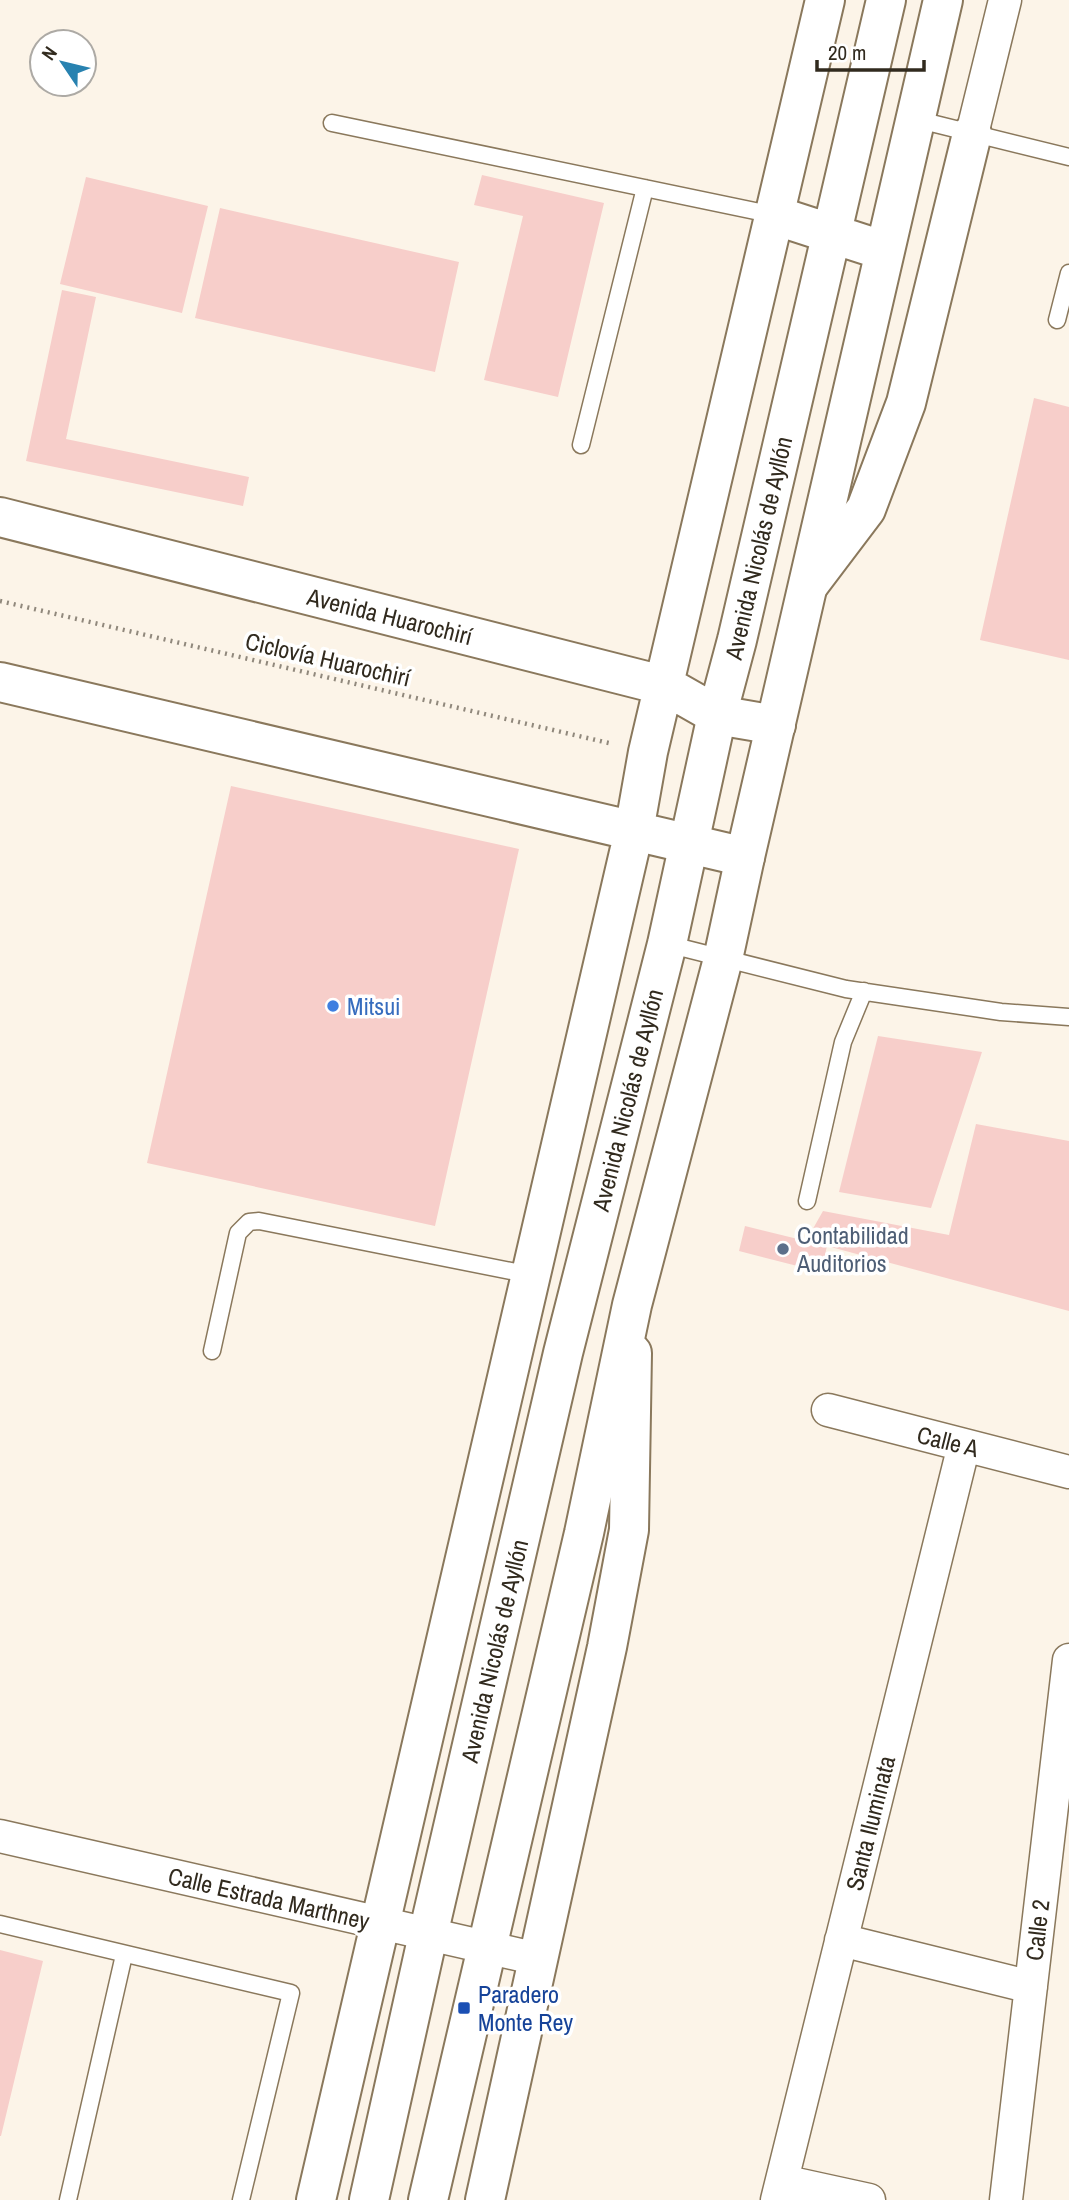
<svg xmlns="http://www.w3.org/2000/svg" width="1069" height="2200" font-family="'Archivo Narrow',sans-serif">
<rect width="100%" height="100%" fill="#fcf4e8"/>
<path fill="#f7ceca" d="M482 175 604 203 558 397 484 380 523 216 474 205Z
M86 177 208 206 182 313 60 284Z
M220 208 459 262 435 372 195 318Z
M62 290 96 297 66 439 249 477 243 506 26 461Z
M1034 398 1069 407V660L980 640Z
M231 786 519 849 435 1226 147 1163Z
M878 1036 982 1052 931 1208 839 1192Z
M976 1124 1069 1141V1311L827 1246 821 1272 739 1251 745 1226 806 1241 823 1211 949 1235Z
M0 1950 43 1961 1 2136H0Z"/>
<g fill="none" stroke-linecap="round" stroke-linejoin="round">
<g stroke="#8a785c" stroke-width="19">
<path id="lane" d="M915 119 1069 157
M332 123 774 215
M1057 320 1069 273
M581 445 645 188
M667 944 846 989 1001 1012 1069 1017
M807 1201 843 1042 864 991
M212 1351 238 1233 249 1222 259 1221 531 1275
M0 1924 291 1993 241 2200
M68 2200 124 1955"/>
</g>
<g stroke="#8a785c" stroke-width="35">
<path id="street" d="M972 134 1005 0
M828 1410 1069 1472
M0 1836 538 1959
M841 1940 1031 1987
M782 2181 869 2200
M777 2200 964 1445
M1006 2200 1069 1660"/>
</g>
<g stroke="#8a785c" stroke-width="42">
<path id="secondary" d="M0 517 666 686 717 715 776 725
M810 583 866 509 906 403 972 134
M0 682 745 857
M316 2200 634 831 648 752 825 0
M485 2200 607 1647 629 1530 632 1353"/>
</g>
<g stroke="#8a785c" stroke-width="42">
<path id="primary" d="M774 215 885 251
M369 2200 428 1935 563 1353 667 944 717 715 737 640 886 0
M428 2200 584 1533 632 1305 723 959 745 857 943 0"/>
</g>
<path stroke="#90887c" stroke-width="4.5" stroke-dasharray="2 5" stroke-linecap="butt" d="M0 601 613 744"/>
<use href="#lane" stroke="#fff" stroke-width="16"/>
<use href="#street" stroke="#fff" stroke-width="32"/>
<use href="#secondary" stroke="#fff" stroke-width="38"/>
<use href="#primary" stroke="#fff" stroke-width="38"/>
</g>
<circle fill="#3f7fe0" stroke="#fff" stroke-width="2.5" cx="333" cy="1006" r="7"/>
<circle fill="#5c6f8a" stroke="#fff" stroke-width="2.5" cx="783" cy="1249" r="7"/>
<rect fill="#1a4fb4" stroke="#fff" stroke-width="2.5" x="457" y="2001" width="14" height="14" rx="3.5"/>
<g text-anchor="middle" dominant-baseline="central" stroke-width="7" stroke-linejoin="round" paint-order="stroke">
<g font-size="24" fill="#312a1e" stroke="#fff">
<text transform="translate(758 548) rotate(-77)">Avenida Nicolás de Ayllón</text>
<text transform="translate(390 616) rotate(14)">Avenida Huarochirí</text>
<text transform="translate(328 659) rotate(13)">Ciclovía Huarochirí</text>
<text transform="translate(627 1100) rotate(-76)">Avenida Nicolás de Ayllón</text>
<text transform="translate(948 1441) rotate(14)">Calle A</text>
<text transform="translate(494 1651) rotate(-77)">Avenida Nicolás de Ayllón</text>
<text transform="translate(870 1823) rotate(-76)">Santa Iluminata</text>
<text transform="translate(269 1898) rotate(13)">Calle Estrada Marthney</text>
<text transform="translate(1037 1930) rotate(-83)">Calle 2</text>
</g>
<g font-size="24" fill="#366cbe" stroke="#fff" text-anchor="start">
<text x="347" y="1006">Mitsui</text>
</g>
<g font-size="24" fill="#4e5e75" stroke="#fff" text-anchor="start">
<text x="797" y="1235">Contabilidad<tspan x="797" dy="28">Auditorios</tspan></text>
</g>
<g font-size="24" fill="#164399" stroke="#fff" text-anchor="start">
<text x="478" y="1994">Paradero<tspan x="478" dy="28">Monte Rey</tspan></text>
</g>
</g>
<g transform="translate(63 63) rotate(305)"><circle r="33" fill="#ffffff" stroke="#adaaa5" stroke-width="2"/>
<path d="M0-5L12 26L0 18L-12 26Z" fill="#2882b0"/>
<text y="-10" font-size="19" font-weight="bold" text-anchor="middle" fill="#312a1e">N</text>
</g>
<path d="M817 60v10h107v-10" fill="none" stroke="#312a1e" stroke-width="3.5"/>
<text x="828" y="60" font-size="21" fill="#312a1e" stroke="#ffffff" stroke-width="5" paint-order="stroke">20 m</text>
</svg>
